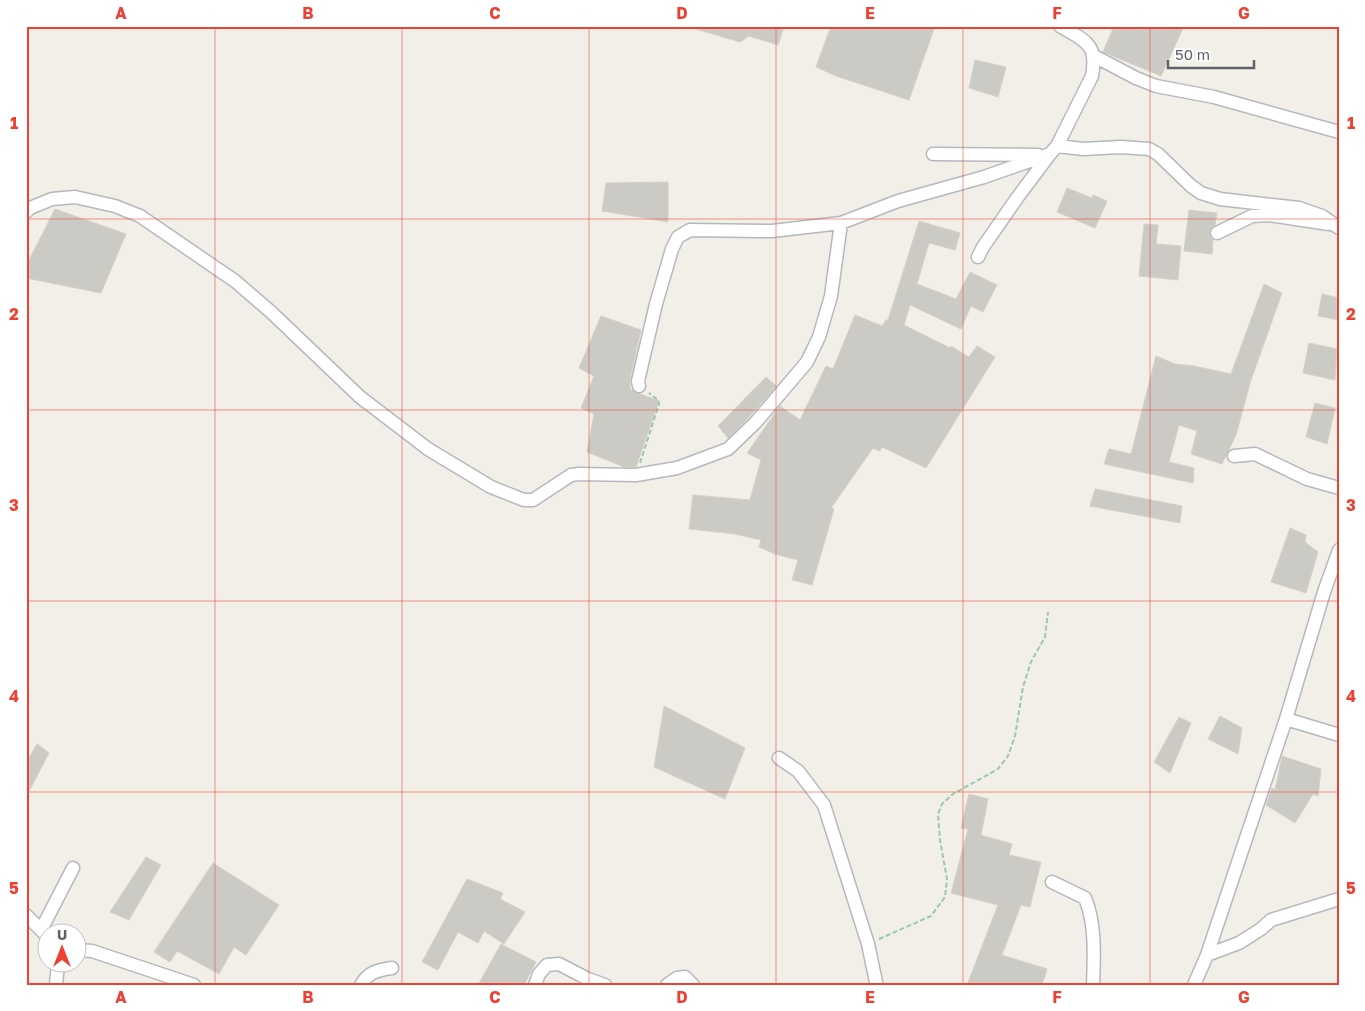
<svg xmlns="http://www.w3.org/2000/svg" width="1365" height="1011" font-family="'Golos Text',sans-serif">
<rect width="100%" height="100%" fill="#f1efe8"/>
<path fill="#cccac5" stroke="#d6d1c6" d="M697 26H784L778 45 749 36 740 42 696 29Z
M831 26H935L909 100 836 76 816 67Z
M1114 26H1184L1161 76 1103 52Z
M975 60 1006 67 998 97 969 88Z
M668 182V222L602 211 606 183Z
M1067 188 1092 198 1093 195 1107 201 1095 228 1057 212Z
M55 209 126 234 101 293 26 278V266Z
M1189 210 1217 213 1215 225 1211 228 1209 232 1210 237 1213 240 1212 254 1184 251Z
M919 221 960 233 955 250 929 243 917 284 956 299 970 272 997 285 983 312 971 306 961 329 910 305 904 325 950 348 951 346 969 357 977 346 995 357 926 468 882 447 880 451 873 448 831 508 834 509 812 585 792 580 798 560 775 554 759 547 761 540 735 534 689 529 693 495 750 500 761 460 747 453 780 406 800 420 826 366 833 369 855 315 882 326 886 320H888Z
M1144 224 1158 225 1156 244 1181 246 1178 280 1139 276Z
M1264 284 1282 293 1251 380 1236 435 1222 464 1191 454 1197 431 1179 425 1169 462 1194 468 1193 483 1104 464 1109 449 1131 454 1156 356 1175 364 1194 366 1231 374Z
M1322 294 1339 298V320L1318 316Z
M601 316 641 330 630 379V389L636 393 641 394 659 401 636 467H624L587 452 594 414 581 408 594 376 579 368Z
M1309 343 1337 349 1335 380 1303 373Z
M766 377 776 386 750 416 728 438 718 426Z
M1315 403 1335 408 1327 444 1306 437Z
M1095 489 1182 506 1180 523 1090 506Z
M1290 528 1306 535 1305 542 1318 552 1306 593 1271 582Z
M664 706 745 748 725 799 654 767Z
M1220 716 1242 728 1238 754 1208 739Z
M1179 717 1191 723 1170 773 1154 762Z
M37 744 49 753 26 797V763Z
M1282 756 1321 769 1318 796 1313 794 1295 823 1266 805 1272 788 1275 790Z
M969 794 988 799 981 835 1012 844 1009 855 1041 862 1030 907 1021 905 1002 955 1047 969 1042 985H967L998 905 951 893 968 829 961 828Z
M146 857 161 865 129 920 110 912Z
M213 863 279 905 246 955 234 947 219 974 177 951 170 962 154 952Z
M467 879 503 893 500 899 525 912 504 944 484 931 478 943 458 932 438 970 422 962Z
M501 944 536 962 524 985H478Z"/>
<g fill="none" stroke-linecap="round" stroke-linejoin="round">
<g stroke="#b5b8bc" stroke-width="15">
<path id="street" d="M1094 56 1136 78 1156 86 1214 97 1339 132
M1057 146 1092 76C1098 43 1085 41 1060 26
M933 154 1038 155
M26 212 30 208 52 199 75 197 115 206 140 216 235 281 271 312 360 397 428 449 491 487 524 500H533L571 475 579 474 636 475 677 468 728 449 756 422 807 362 819 337 831 296 841 223
M1217 233 1252 216 1269 215 1329 224
M978 257 983 247 1017 198 1050 154
M639 386 638 381 656 304 672 249 678 237 690 230 772 231 841 223 898 201 984 177 1050 154 1057 146 1083 149 1121 147 1149 149 1158 154 1191 186 1201 193 1220 199 1299 208 1322 216 1339 228
M1234 456 1255 454 1307 479 1339 488
M1286 719 1339 735
M779 758 798 771 824 805 868 944 876 982
M1052 882 1085 898C1096 924 1094 957 1093 985
M26 915 48 937
M41 930 73 868
M78 950 92 951 194 985
M1207 955 1239 943 1261 929 1271 920 1339 899
M56 985 58 964
M361 985C368 972 378 970 392 968
M535 985 539 974 547 965 559 964 588 979 605 985
M667 985 677 978 685 977 693 985
M1194 985 1207 955 1286 719 1324 592 1339 550"/>
</g>
<path stroke="#9cc7a9" stroke-width="2" stroke-dasharray="5 2.5" stroke-linecap="butt" d="M640 463 659 404 658 400 649 393
M879 939 931 916 945 897 947 879 940 840 938 814 942 804 953 794 998 769 1008 756 1015 736 1023 687 1031 662 1045 637 1048 612"/>
<use href="#street" stroke="#fff" stroke-width="12"/>
</g>
<path fill="none" stroke="#ea4335" stroke-width="1" stroke-opacity="0.55" d="M215 26V985M402 26V985M589 26V985M776 26V985M963 26V985M1150 26V985M26 219H1339M26 410H1339M26 601H1339M26 792H1339"/>
<rect width="1365" height="1011" fill="none" stroke="#ffffff" stroke-width="55"/>
<g transform="translate(62 948)"><circle r="24" fill="#ffffff" stroke="#bfc1c3"/>
<path d="M0-4L9 19L0 12L-9 19Z" fill="#ea4335"/>
<text y="-8" font-size="14" font-weight="bold" text-anchor="middle" fill="#5f6368">U</text>
</g>
<path d="M1168 60v8h86v-8" fill="none" stroke="#5f6368" stroke-width="2.5"/>
<text x="1175" y="60" font-size="15" fill="#5f6368" stroke="#ffffff" stroke-width="4" paint-order="stroke">50 m</text>
<rect x="28" y="28" width="1310" height="956" fill="none" stroke="#ea4335" stroke-width="2"/>
<g font-size="16" text-anchor="middle" font-weight="bold" fill="#ea4335">
<text x="121" y="19">A</text>
<text x="308" y="19">B</text>
<text x="495" y="19">C</text>
<text x="682" y="19">D</text>
<text x="870" y="19">E</text>
<text x="1057" y="19">F</text>
<text x="1244" y="19">G</text>
<text x="14" y="129">1</text>
<text x="1351" y="129">1</text>
<text x="14" y="320">2</text>
<text x="1351" y="320">2</text>
<text x="14" y="511">3</text>
<text x="1351" y="511">3</text>
<text x="14" y="702">4</text>
<text x="1351" y="702">4</text>
<text x="14" y="894">5</text>
<text x="1351" y="894">5</text>
<text x="121" y="1003">A</text>
<text x="308" y="1003">B</text>
<text x="495" y="1003">C</text>
<text x="682" y="1003">D</text>
<text x="870" y="1003">E</text>
<text x="1057" y="1003">F</text>
<text x="1244" y="1003">G</text>
</g>
</svg>
